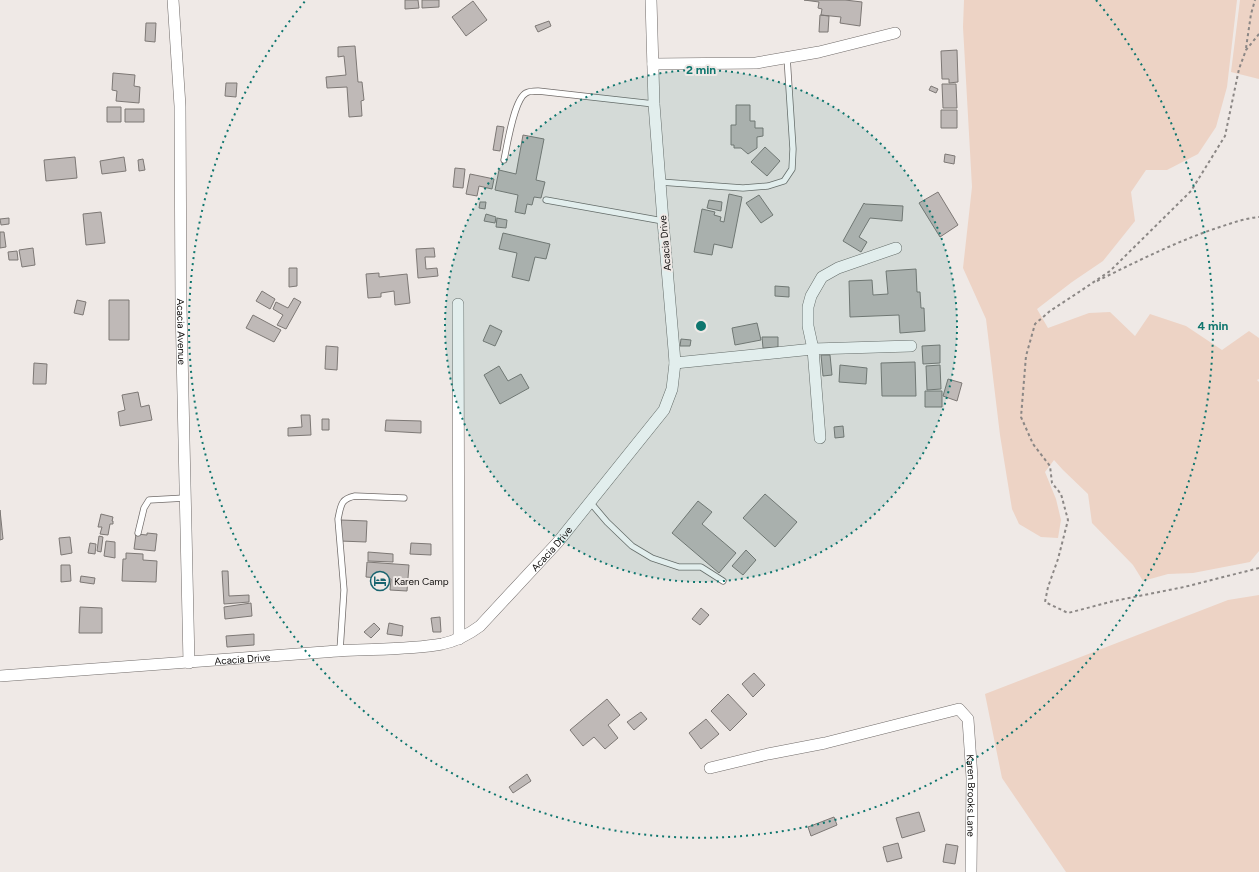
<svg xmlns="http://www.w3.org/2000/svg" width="1259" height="872" font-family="Figtree,sans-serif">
<rect width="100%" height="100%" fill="#efe9e6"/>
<path fill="#edd3c5" d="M964 0H1237L1227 87 1216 127 1198 154 1167 170H1146L1131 192 1135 221 1103 261 1072 282 1037 309 1048 328 1089 313 1110 312 1135 336 1150 314 1186 326 1222 350 1249 331 1259 338V379L1257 380 1259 382V551L1250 562 1193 573 1168 574 1143 581 1133 565 1092 523 1088 494 1063 470 1054 460 1045 472 1056 499 1061 520 1058 538 1041 537 1019 524 1012 509 1000 435 986 319 963 268 972 187 963 27Z
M1240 0H1259V79L1231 72Z
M1259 595V872H1066L1002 778 985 694 1228 600Z"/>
<path fill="#bfb9b7" stroke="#7d7875" d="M405 0H418L419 8 405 9Z
M422 0H439V7L422 8Z
M804 0H845L862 2 860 26 840 23 841 17 821 15 822 9 818 8 819 2Z
M473 1 487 20 466 36 452 17Z
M820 15 829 16 828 32H819Z
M549 21 551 26 538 32 535 26Z
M146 23H156L155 42 145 41Z
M355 46 358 82H362L364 100 361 101 362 116 349 117 347 87 327 88 326 77 346 75 344 56 338 57V47Z
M957 50 958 82 949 83V79H942L941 51Z
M113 73 135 75 134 86 140 87 139 103 116 101 117 91 112 90Z
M226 83H237L236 97 225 96Z
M942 84H956L957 108H943Z
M931 86 938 89 936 93 929 90Z
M736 105H750V121H755V128H763V136L757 137V148L748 154 741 148H734V145H731V125H736Z
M107 107H121V122H107Z
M125 109H144V122H125Z
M941 110H957V128H941Z
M497 126 504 127 500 151 493 150Z
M523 135 544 139 536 180 545 182 541 198 534 197 532 205 527 204 525 214 515 212 518 195 495 190 499 170 516 174Z
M765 147 780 161 767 176 751 162Z
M945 154 955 156 954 164 944 162Z
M75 157 77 178 46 181 44 160Z
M124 157 126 171 102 174 100 161Z
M143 159 145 170 139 171 138 160Z
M455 168 465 169 463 188 453 187Z
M470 174 494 179 492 189 479 186 477 196 466 194Z
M938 192 958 225 940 237 919 203Z
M729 194 742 197 732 248 714 244 712 255 694 252 702 209 715 212 714 215 721 217 720 221 724 222Z
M759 195 773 215 761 223 746 203Z
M709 200 722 202 721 211 707 208Z
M480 202H486L485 209 479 208Z
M864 203 865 204 903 206 902 221 870 218 859 237 867 242 861 252 843 241Z
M101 212 105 243 86 245 83 214Z
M486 214 496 217 495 223 484 221Z
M9 218V224L1 225 0 219Z
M497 218 507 220 506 228 496 227Z
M0 232H4L6 247 0 248Z
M503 233 550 244 546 259 535 257 529 281 512 277 517 253 499 249Z
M33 248 35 265 22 267 19 250Z
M434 248 435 257H425L426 269 437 268 438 276 418 278 416 249Z
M17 251 18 260H9L8 252Z
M289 268H297V286L289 287Z
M916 269 917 292H920L921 308H924L925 331 900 333 899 315 850 317 849 281 872 280 873 295 888 294 886 271Z
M379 273V277L407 274 410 303 395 305 394 291 381 293V297L368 298 366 274Z
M775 286 789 287V297L775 296Z
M262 291 275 299 270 309 256 301Z
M294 298 301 302 286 329 277 325 283 315 273 309 276 302 288 308Z
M77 300 86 302 83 315 74 313Z
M109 300H129V340H109Z
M253 315 281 330 274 342 246 328Z
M757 323 761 340 735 345 732 328Z
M490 325 502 331 495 346 483 341Z
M762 337H778V347L763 348Z
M681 339 691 340 690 346H680Z
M940 345V363L923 364 922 346Z
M326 346 338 347 337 370 325 369Z
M821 355H830L832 375 823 376Z
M915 362 916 396H882L881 363Z
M34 363 47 364 46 384H33Z
M840 365 867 368 866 384 839 382Z
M940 365 941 389 927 390 926 366Z
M499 366 508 381 521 374 529 388 500 404 484 375Z
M948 379 962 383 957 401 943 396Z
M925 391H942V407H925Z
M138 392 141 407 149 405 152 420 120 426 118 412 125 410 122 395Z
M301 415H310L311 435 288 436V428L302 427Z
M322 419H329V430H322Z
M386 420 421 421V433L385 431Z
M843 426 844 437 835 438 834 427Z
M765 494 797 522 775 547 743 518Z
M698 501 712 512 702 524 736 553 719 573 672 533Z
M0 510 3 539 0 540Z
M101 514 113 517 112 521H113V524H110L108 535 100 534 102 527H98Z
M341 520 367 521 366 542 340 541Z
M147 533 157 534 155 551 134 549 136 534 147 535Z
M99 536 103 537 101 552 97 551Z
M70 537 72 553 61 555 59 538Z
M106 541 115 542V558L104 556Z
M90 543 96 544 95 554 88 553Z
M411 543 431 544V555L410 554Z
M746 550 756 560 743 575 732 566Z
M368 552 393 554V562L368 561Z
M126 553 143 554V560L157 561 156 582 122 581 123 559H126Z
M367 562 409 565 407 591 390 590 391 579 366 577Z
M61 565H70L71 581 61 582Z
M222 571H228L229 596 249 595V602L224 604Z
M81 576 95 578 94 584 80 582Z
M251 603 252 616 225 619 224 607Z
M80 607 102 608V633H79Z
M701 608 709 615 700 625 692 619Z
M440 617 441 632H433L431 618Z
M374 623 380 629 371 638 364 632Z
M389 623 403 626 402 636 387 634Z
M254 634V645L227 647 226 636Z
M754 673 765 685 753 697 742 684Z
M728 694 747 714 730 731 711 711Z
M607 699 620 715 608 725 618 738 605 749 594 737 583 746 570 730Z
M641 712 647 719 634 730 627 722Z
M706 719 719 734 701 749 689 733Z
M527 774 531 781 513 793 509 787Z
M919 812 925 831 902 838 896 818Z
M834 817 837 825 811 836 808 827Z
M898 843 902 858 887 862 883 847Z
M946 844 958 846 955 864 943 862Z"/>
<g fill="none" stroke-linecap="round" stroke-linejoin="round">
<g stroke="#716c6a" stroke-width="7">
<path id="lane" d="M504 160C507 146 514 99 526 93 529 91 535 91 538 91L654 104
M660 182 743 188 768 186 784 181 792 169 793 149 787 57
M546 200 663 221
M590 502 607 522 632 546 652 558 679 567H701L723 581
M138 533 144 508 149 500 185 498
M340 650 344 590 338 519C341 506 340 499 355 496L404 498"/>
</g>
<g stroke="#716c6a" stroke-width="12">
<g id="street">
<path id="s1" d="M173 0 180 106 181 306 189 663"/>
<path d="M653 64 756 63 819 52 895 33"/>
<path d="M458 304 459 639"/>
<path d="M675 363 813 349 911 346"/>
<path d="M820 438 813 349 808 326V307L811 296 822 277 838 268 896 248"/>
<path id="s2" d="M0 676C108 669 216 661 324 652 363 648 403 651 442 644 456 641 468 635 480 626L558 542 664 410 672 389 675 363 674 350 663 221 654 104 651 0"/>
<path id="s3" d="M710 768 768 754 825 743 959 709 968 719 972 778 971 872"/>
</g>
</g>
<path stroke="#8b8785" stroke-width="2" stroke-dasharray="3 3" stroke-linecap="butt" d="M1259 34 1246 50 1239 69 1225 136 1191 191 1110 271 1079 292 1050 311 1035 324 1026 356 1021 417 1033 444 1050 466 1052 483 1061 494 1068 520 1058 559 1048 587 1045 602 1068 613 1114 601 1184 587 1259 568
M1246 48 1251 14 1255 0
M1097 281C1138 261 1179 240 1223 226 1235 222 1247 218 1259 217"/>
<use href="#lane" stroke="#fff" stroke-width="5.5"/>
<use href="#street" stroke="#fff" stroke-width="11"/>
</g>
<circle cx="701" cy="326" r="256" fill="#0f766e" fill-opacity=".12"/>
<g fill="none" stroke="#0f766e" stroke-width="2" stroke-dasharray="2 4">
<circle cx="701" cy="326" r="256"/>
<path d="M1096 0A512 512 0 1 1 306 0"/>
</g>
<defs>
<g id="hotel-ring" transform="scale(1)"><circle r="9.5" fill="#efe9e6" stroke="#18646f" stroke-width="1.5"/><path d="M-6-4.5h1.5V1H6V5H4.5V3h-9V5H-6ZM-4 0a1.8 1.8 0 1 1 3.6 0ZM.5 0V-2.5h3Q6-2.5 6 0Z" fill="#18646f"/></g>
</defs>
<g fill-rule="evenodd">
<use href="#hotel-ring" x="380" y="581"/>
</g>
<g text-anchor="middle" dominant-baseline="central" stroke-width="4" stroke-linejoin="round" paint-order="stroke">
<g font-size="10" fill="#0d0b0a" stroke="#efe9e6">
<text transform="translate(665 243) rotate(-95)">Acacia Drive</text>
<text stroke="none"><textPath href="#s1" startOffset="332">Acacia Avenue</textPath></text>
<text stroke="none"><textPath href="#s2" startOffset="591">Acacia Drive</textPath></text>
<text stroke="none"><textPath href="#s2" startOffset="243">Acacia Drive</textPath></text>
<text stroke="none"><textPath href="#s3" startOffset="346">Karen Brooks Lane</textPath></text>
</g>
<g font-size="10" fill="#0d0b0a" stroke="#efe9e6" text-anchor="start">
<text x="394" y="581">Karen Camp</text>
</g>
</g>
<circle cx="701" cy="326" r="6" fill="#0f766e" stroke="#efe9e6" stroke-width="2"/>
<g font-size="12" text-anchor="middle" font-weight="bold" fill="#0f766e" stroke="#efe9e6" stroke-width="4" stroke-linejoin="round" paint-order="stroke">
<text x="701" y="74">2 min</text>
<text x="1213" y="330">4 min</text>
</g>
</svg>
